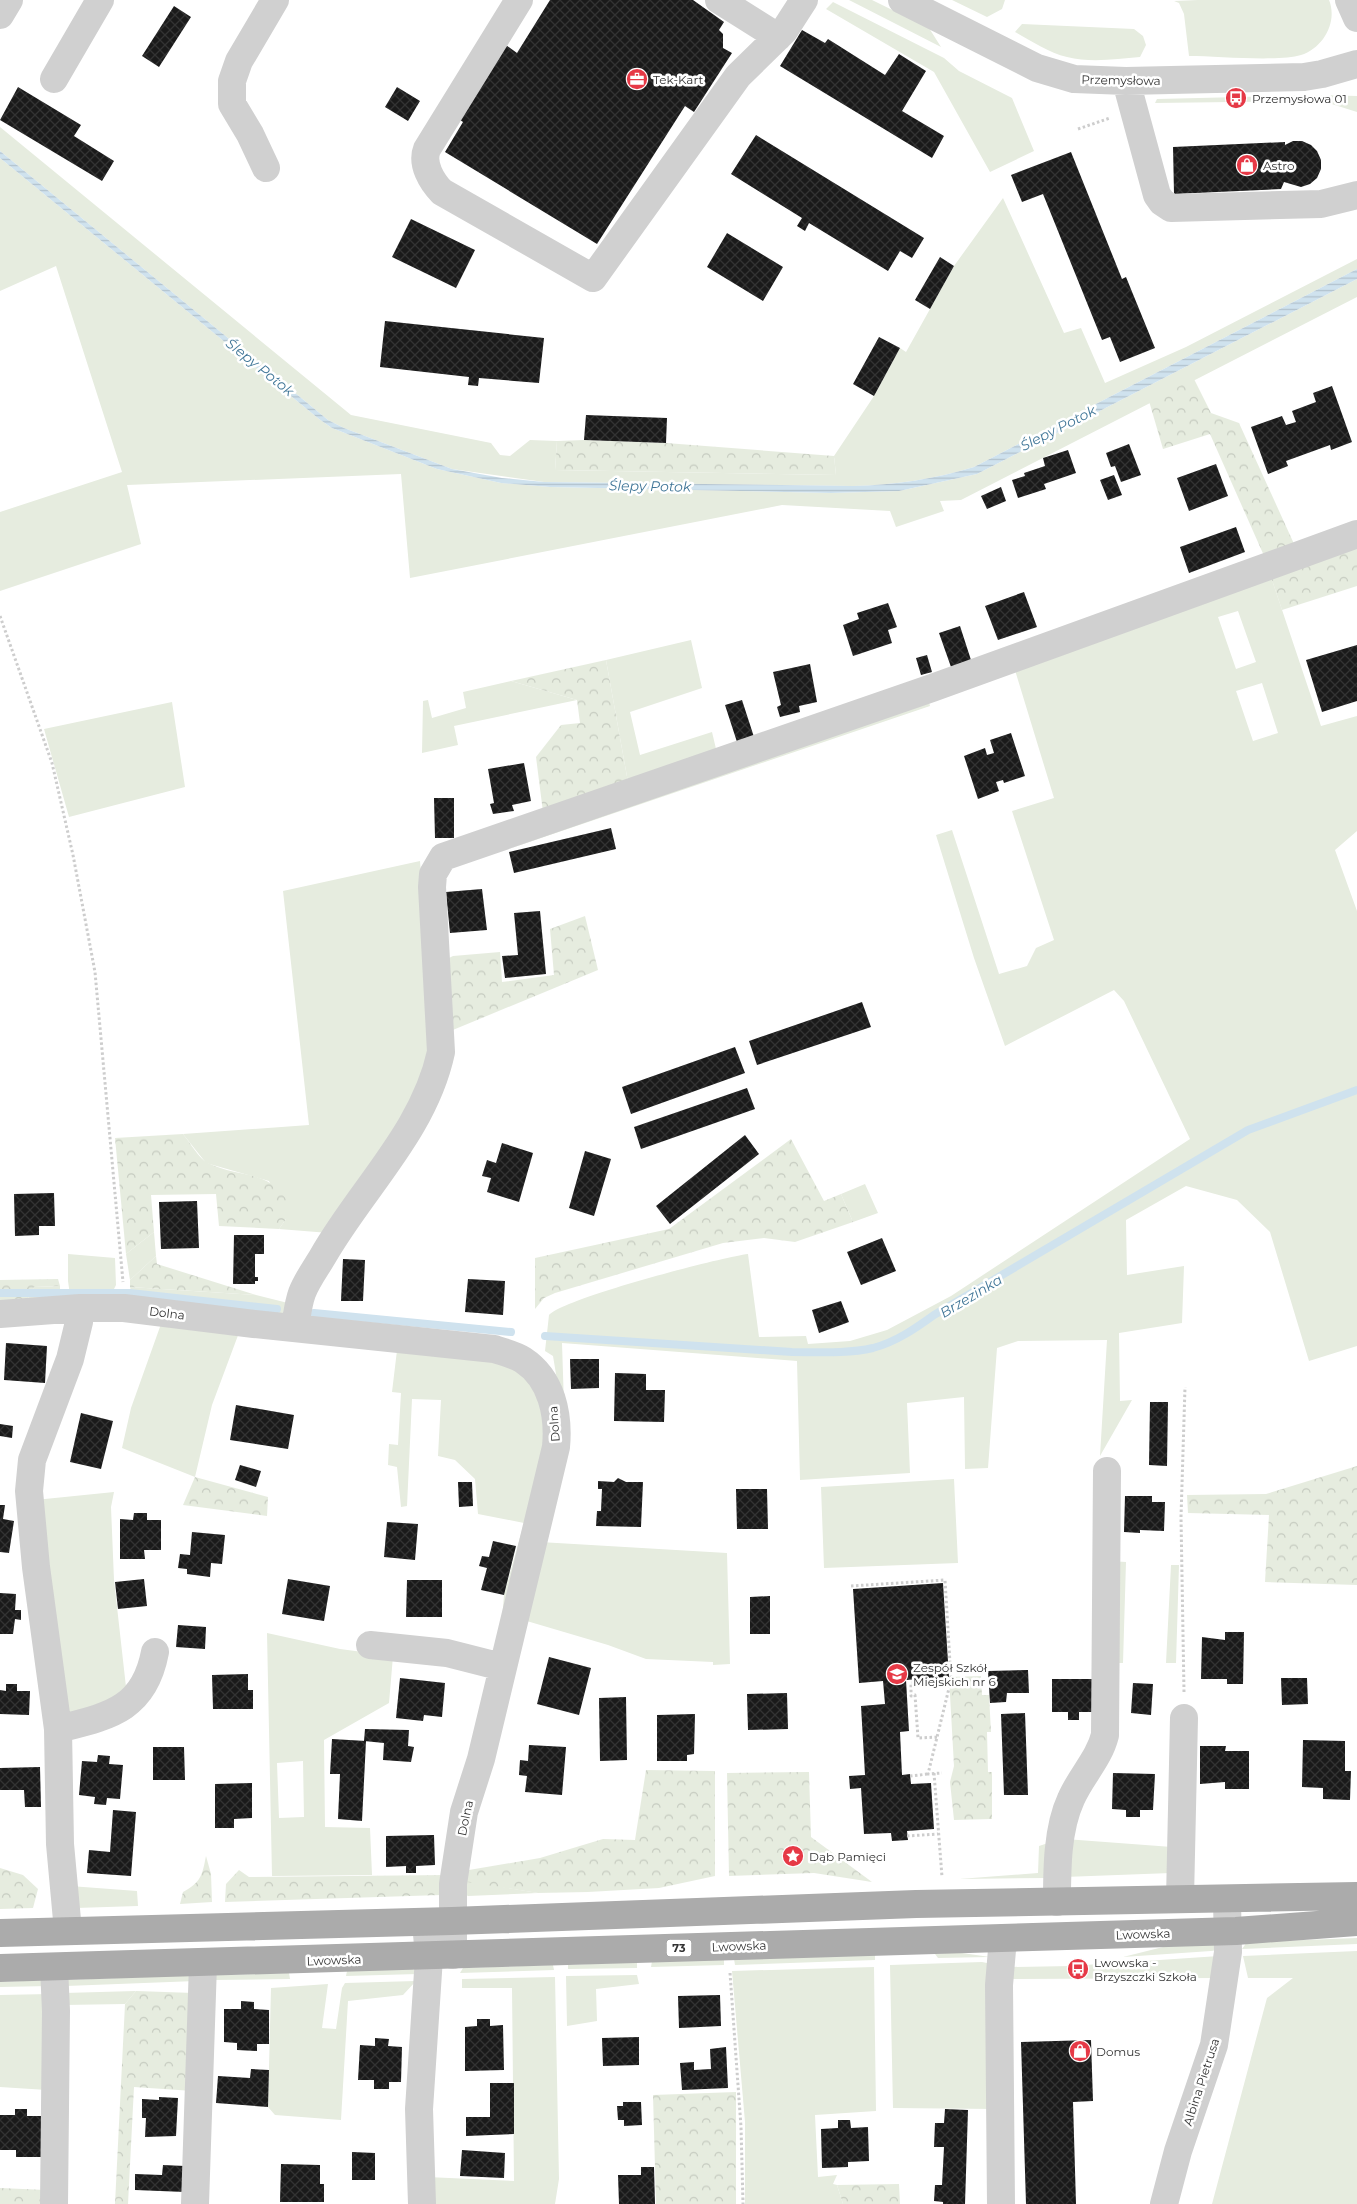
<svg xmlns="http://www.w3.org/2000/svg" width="1357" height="2204" font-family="Montserrat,sans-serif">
<defs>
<pattern id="forest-crowns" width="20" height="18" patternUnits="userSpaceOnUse" patternTransform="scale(1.25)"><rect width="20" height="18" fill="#e6ecdf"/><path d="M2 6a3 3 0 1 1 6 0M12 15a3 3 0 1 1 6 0" fill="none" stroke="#c6cbc0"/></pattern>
<pattern id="water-rules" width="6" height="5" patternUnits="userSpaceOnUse" patternTransform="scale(1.25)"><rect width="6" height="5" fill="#cfe2ee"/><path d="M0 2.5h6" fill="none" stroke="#b2c2cd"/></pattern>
<pattern id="building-cross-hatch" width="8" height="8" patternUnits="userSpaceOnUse" patternTransform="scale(1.25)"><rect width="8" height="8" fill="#1a1a1a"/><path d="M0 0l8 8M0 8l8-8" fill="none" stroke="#333"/></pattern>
</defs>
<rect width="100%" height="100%" fill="#fff"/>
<path fill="#e6ecdf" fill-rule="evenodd" d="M849 0H872L929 28 941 47Z
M952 0H1005L1002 9 987 17Z
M1198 0H1329C1338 22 1323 48 1301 55 1277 62 1217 56 1189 56L1184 14 1179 3 1174 1Z
M833 2 944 58 959 71 1012 98 1034 151 990 172 934 72 826 9Z
M1022 24 1134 29 1143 36 1146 45 1140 57C1116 59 1091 63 1067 57 1049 53 1031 41 1015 32Z
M1321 95 1357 96V112L1322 101 1155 103 1157 99Z
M0 127 351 415 491 443 500 455 510 456 530 440 557 441 555 470 836 475 834 456 874 396 900 348 906 352 954 266 1003 198 1064 333 1081 328 1105 383 1186 347 1357 259V269L974 467C934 479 895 485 853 486L544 482 452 469 344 428 328 420 0 151Z
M0 158 319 419 332 428 437 469 501 483 550 487 831 493 899 491 977 474 1357 279V297L961 500 940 501 944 511 896 527 890 511 782 505 410 578 401 474 127 485 141 544 0 591V512L122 472 56 266 0 291Z
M1271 577 1321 726 1357 716V831L1335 850 1357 911V1346L1309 1361 1270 1232 1237 1200 1186 1186 1126 1220 1127 1275 1184 1266 1182 1323 1119 1333 1120 1401 1132 1400 1100 1456 1107 1340 1018 1341 997 1348 988 1468 965 1469 964 1397 907 1403 910 1473 800 1480 797 1361 562 1343 564 1405 561 1404 553 1356 545 1351 549 1315C565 1298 718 1258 748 1254L759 1337 806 1336 808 1344 850 1341 887 1330 951 1296 1190 1139 1124 1001 1114 990 1005 1046 974 958 936 835 952 830 999 974 1027 966 1036 948 1054 940 1012 811 1054 798 1014 667ZM1238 611 1256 662 1236 669 1218 617ZM1262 683 1278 733 1253 741 1236 691Z
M691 640 702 688 630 712 640 755 712 732 717 753 628 782 606 660Z
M511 681 577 700 454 726 458 745 422 753 423 701 428 700 432 718 466 708 463 692Z
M928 698 930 706 494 854Z
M172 702 185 787 69 817 44 729Z
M420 861 432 1017 421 1094 329 1233 279 1229 286 1219 269 1181 206 1163 183 1134 309 1125 283 891Z
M865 1184 878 1213 853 1222 841 1194Z
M154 1232 156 1256 130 1280 126 1254Z
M68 1254 115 1258 116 1285 108 1301 71 1302 68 1281Z
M60 1286V1301L25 1304 34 1287Z
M130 1287 256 1295 292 1304 290 1317 134 1302Z
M161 1324 240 1330 212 1405 195 1477 122 1448 131 1408Z
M398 1342 494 1355 531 1374 549 1429 500 1645 504 1595 524 1523 478 1514 475 1479 455 1460 438 1456 441 1400 412 1399 407 1506 401 1507 397 1467 388 1465 389 1444 398 1445 401 1393 392 1392Z
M954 1479 958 1563 824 1568 821 1487Z
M114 1492 111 1507 114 1580 127 1696 69 1715 35 1500Z
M540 1542 727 1553 730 1664 713 1665V1662L646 1659 608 1645 520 1619Z
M1110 1561 1126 1562 1123 1663H1110Z
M1171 1565H1179L1176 1663H1166Z
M267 1633 340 1649 393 1656 389 1703 324 1740 325 1827 370 1828 372 1875 272 1876ZM303 1761 304 1817 279 1818 277 1763Z
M1065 1839 1172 1847 1171 1873 1064 1877Z
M1054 1841 1048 1878 959 1879 1038 1873 1039 1846Z
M461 1880 538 1893 468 1896 463 1893Z
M70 1886 137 1891 138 1906 76 1908Z
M1357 1938V1944L1242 1949 1247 1942Z
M1219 1944V1950L1211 1951 1123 1957 1171 1945Z
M1357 1951V2204H1212L1267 1998 1293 1978H1248L1243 1956Z
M955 1952 990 1957 938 1958 935 1954Z
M875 1954V1960L735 1965 734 1959Z
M1219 1956 1217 1978 1004 1979 1010 1967 1072 1966V1971H1085V1965Z
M724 1959V1965L651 1967 652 1961Z
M637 1962V1968L568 1969V1965Z
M982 1962 992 1964 995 2109 893 2108 890 1965Z
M553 1965 554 1970 460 1973 463 1968Z
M874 1967 876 2111 815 2115 818 2177 837 2175 833 2184 837 2185 843 2204H864H745V2122L732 1971Z
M413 1969 418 1974 346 1976 347 1971Z
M289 1973 290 1979 213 1980 216 1975Z
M193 1975 196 1981 66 1986 67 1980Z
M637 1975 639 1984 596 1989 597 2021 567 2026 566 1976Z
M555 1977 559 2179 555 2204H428L427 2177 514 2181 512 1988H462V1979Z
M48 1980 50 1986 0 1987V1982Z
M416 1981 403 1995 348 2001 341 2120 275 2115 268 2107 271 1988 328 1984 322 2028 336 2029 342 1988 345 1983Z
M136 1991 125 2004 63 2005 64 1993Z
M50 1994 47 2090 0 2087V1995Z"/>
<path fill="url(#forest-crowns)" d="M1194 379 1211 413 1239 423 1295 546 1265 558 1210 434 1163 449 1149 401Z
M584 440 666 443 834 456 836 475 555 470 557 441Z
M1357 547V586L1282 610 1271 577Z
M606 660 628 782 543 812 536 757 561 725 580 723 577 700 511 681Z
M585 916 598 970 448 1032 449 958 453 956 500 952 502 982 554 975 550 929Z
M183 1134C190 1142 199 1159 208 1163 240 1179 271 1168 290 1206L286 1219 279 1229 219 1226 216 1194 151 1195 154 1232 126 1254 115 1138Z
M791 1139 824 1201 841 1194 853 1222 795 1242 764 1238 723 1243 555 1293 544 1298 535 1309V1258L669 1229Z
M156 1256 157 1264 256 1295 130 1287V1280Z
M58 1279 60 1286 34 1287 25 1304 0 1307V1280Z
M1357 1466V1585L1265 1582 1269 1515 1188 1513 1187 1495 1266 1494Z
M195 1477 268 1497 267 1516 183 1505Z
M981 1676 982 1695H989L991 1732H987L988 1772H992V1819L954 1820 950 1782 954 1766 949 1677Z
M646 1770 715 1771V1876L659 1888 588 1892 538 1893 461 1881 463 1871 540 1858 603 1839 635 1840Z
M809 1772 811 1837 872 1882 814 1873 729 1876 727 1773Z
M206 1856 211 1874 212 1902 180 1904 183 1892C201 1882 202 1876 206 1856Z
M0 1868 23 1875 38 1889 33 1908 0 1909Z
M239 1870 249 1877 446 1875 441 1895 225 1902 226 1884Z
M136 1991 194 1993 193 2091 134 2087 128 2204H115L125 2004Z
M736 2092V2204H656L653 2095Z
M899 2184 900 2204H843L837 2185Z
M0 2188 46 2190V2204H0Z"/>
<path fill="url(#water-rules)" d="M0 151 328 420 344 428 452 469 502 478 544 482 853 486C895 485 934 479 974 467L1357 269V279L977 474 899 491 831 493 550 487 501 483 437 469 332 428 319 419 0 158Z"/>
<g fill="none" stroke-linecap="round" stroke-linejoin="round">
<path stroke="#cfe2ee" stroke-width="8" d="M0 1293H130L277 1309
M314 1313 511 1332
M545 1336 792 1352C818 1352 847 1354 873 1348 896 1342 916 1328 934 1315L1248 1130 1357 1090"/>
</g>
<path fill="url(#building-cross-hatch)" d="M550 0H693L724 22 719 30 723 34V48L732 53 694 112 685 106 597 244 445 152 463 122 460 120 503 43 517 53Z
M174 6 191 17 159 67 142 56Z
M802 30 825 43 828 39 885 75 899 54 926 71 902 111 944 136 932 158 780 66Z
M18 87 81 125 74 136 114 161 102 181 0 120Z
M397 87 420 101 408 121 385 107Z
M756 135 924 238 912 258 900 251 888 271 809 223 805 231 797 226 802 218 731 174Z
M1293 141H1302L1311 145 1317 151 1321 160V169L1317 178 1310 184 1301 187 1284 182 1281 189 1174 194 1173 147 1285 142V145Z
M1071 152 1122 279 1126 277 1155 348 1120 362 1110 337 1102 340 1043 194 1022 202 1011 175Z
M411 219 475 250 456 288 392 257Z
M727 233 783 267 763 301 707 267Z
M940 257 954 266 930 309 915 300Z
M385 321 544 338 539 383 479 378 478 386 468 385 469 377 380 367Z
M879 337 900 348 874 396 853 384Z
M1332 386 1352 442 1331 450 1330 445 1286 461 1288 466 1268 474 1251 427 1282 416 1286 425 1296 422 1292 411 1316 402 1313 393Z
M586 415 667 418 666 443 584 440Z
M1129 444 1141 475 1121 482 1115 466 1111 467 1106 453Z
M1068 450 1076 473 1044 484 1046 489 1018 498 1012 480 1025 476 1024 473 1045 466 1043 458Z
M1216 464 1228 496 1189 511 1177 478Z
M1114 475 1122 495 1108 500 1100 480Z
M1001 487 1006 501 987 509 981 496Z
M1236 527 1245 552 1189 573 1180 547Z
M1024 592 1037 627 998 640 985 606Z
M888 603 897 627 888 630 892 643 853 656 843 625 859 619 857 613Z
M960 626 971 660 951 667 939 633Z
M1357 645V701L1322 712 1306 660Z
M927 655 932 672 921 675 916 658Z
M810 664 817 702 799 706 800 712 780 717 777 707 781 705 773 672Z
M742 700 754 737 737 742 725 705Z
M1011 733 1025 776 1004 783 1003 780 996 782 999 791 978 799 964 756 985 748 987 755 994 753 990 740Z
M524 763 531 801 512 805 514 811 493 814 490 804 494 803 488 769Z
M434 798H454V838H435Z
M611 828 616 849 514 873 509 852Z
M482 889 487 930 450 933 446 892Z
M540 911 546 974 505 978 502 956 518 955 514 913Z
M862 1002 871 1027 757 1065 749 1041Z
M735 1047 745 1073 631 1114 622 1087Z
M747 1088 755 1109 641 1149 634 1127Z
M745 1135 759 1154 670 1224 656 1206Z
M502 1143 533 1153 519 1202 487 1192 491 1178 482 1176 487 1160 496 1163Z
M585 1151 611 1159 594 1216 569 1208Z
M54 1193 55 1226H39V1235L15 1236 14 1194Z
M197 1201 199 1248 161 1249 159 1202Z
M234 1235H264V1254H255V1277H258V1281H255V1284H233Z
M882 1238 896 1271 861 1285 847 1252Z
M343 1259 365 1260 363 1301H341Z
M468 1279 505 1281 503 1315 465 1312Z
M841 1301 849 1322 819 1333 812 1310Z
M6 1343 47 1346 45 1383 4 1380Z
M570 1359H599V1388L571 1389Z
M615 1373 646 1374V1390H665L664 1422 614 1421Z
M1150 1402H1168L1167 1466 1149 1465Z
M236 1405 294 1415 288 1449 230 1440Z
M81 1413 113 1421 101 1469 70 1462Z
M0 1424 13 1426 12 1438 0 1436Z
M240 1465 261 1471 256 1487 235 1480Z
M618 1478 626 1482H643L641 1527 596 1526 597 1511H601L602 1489H598V1481L614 1482Z
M458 1482H472L473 1506 459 1507Z
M736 1489H767L768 1529H737Z
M1125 1496H1152V1502H1165L1164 1531 1140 1530V1533L1124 1532Z
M0 1505H5L3 1519 14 1521 9 1553 0 1552Z
M134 1513H147V1520H161V1550H144L145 1559H120V1519L133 1520Z
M387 1522 418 1524 415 1560 384 1557Z
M192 1532 225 1535 222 1564 211 1563 210 1577 187 1574V1569L178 1568 180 1554 190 1555Z
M493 1541 516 1546 504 1595 481 1590 487 1568 479 1566 482 1556 489 1557Z
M144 1579 147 1606 118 1609 115 1582Z
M288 1579 330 1586 324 1621 282 1614Z
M407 1580H442V1617H406Z
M943 1583 949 1677 906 1680 909 1731 900 1732 902 1775 910 1774 911 1784 931 1783 934 1829 907 1831 908 1840 892 1841 891 1833 864 1834 861 1788 850 1789 849 1776 865 1775 861 1706 885 1704 883 1681 859 1683 853 1589Z
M0 1593 16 1594 15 1610H21V1620L15 1619 13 1634H0Z
M770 1596V1634H750V1597Z
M178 1625 206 1627 205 1649 176 1647Z
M1225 1632H1244L1243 1684H1227V1679H1201L1202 1637 1225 1640Z
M549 1657 591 1668 579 1715 537 1704Z
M1028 1670 1029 1693H1007L1006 1702 990 1703 988 1671Z
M248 1674V1690H253V1709H213L212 1675Z
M400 1678 445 1683 442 1717 424 1715 423 1721 396 1718Z
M1281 1678H1307L1308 1704 1282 1705Z
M1052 1679H1097V1712H1079V1720H1068V1712H1052Z
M1133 1683 1153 1684 1151 1715 1131 1713Z
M6 1684H17V1691H30L29 1715 0 1714V1690L6 1691Z
M787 1693 788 1729 748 1730 747 1694Z
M626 1697 627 1760 600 1761 599 1698Z
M1025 1713 1028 1795H1004L1001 1714Z
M695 1714 694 1754 687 1755V1761H657V1715Z
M365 1729 409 1730 408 1746 414 1747 411 1762 383 1760 384 1743 364 1741Z
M332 1739 366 1741 362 1821 338 1819 340 1774H330Z
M1303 1740 1345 1741V1771H1351L1350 1800 1323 1799V1788L1302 1787Z
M529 1745 566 1747 562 1795 525 1792 527 1776 519 1775 520 1760 528 1761Z
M1200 1746H1226L1225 1751H1249V1789H1225V1782L1200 1784Z
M153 1747H184L185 1780H153Z
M98 1755 110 1756 109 1764 123 1765 120 1799 107 1798 106 1805 94 1804 95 1797 79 1795 82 1761 97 1762Z
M40 1767 41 1807H25L24 1790H0V1768Z
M1113 1773 1155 1774 1153 1810H1140V1817H1126V1810L1112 1809Z
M252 1783V1818L234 1819V1828H215V1784Z
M113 1810 136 1812 131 1876 87 1873 89 1850 110 1852Z
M434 1835 435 1865 416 1866V1873H406V1866L386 1867V1836Z
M720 1995 721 2026 679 2028 678 1996Z
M241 2001 254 2002V2009L269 2010V2044H257V2051L237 2050V2043L224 2042V2009H241Z
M477 2019H490V2026L503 2025 504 2070 465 2071V2027L477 2026Z
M639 2037V2065L603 2066 602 2038Z
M375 2038 389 2039 388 2046 402 2047 401 2082H389V2089H374V2080H358L360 2045 375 2046Z
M1091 2040 1093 2101 1073 2102 1076 2204H1026L1021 2042Z
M726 2047 728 2088 682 2090 680 2063 694 2062V2070L711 2069 710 2049Z
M251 2069 269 2070 268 2107 216 2103 218 2076 250 2078Z
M490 2083H514V2134L466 2136V2117H490Z
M159 2097 178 2098 176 2136 145 2137 146 2118H142V2099L159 2100Z
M623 2102H641L642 2125 624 2126V2120H618L617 2106H623Z
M15 2109H27V2116H41V2157H16V2150H0V2115H15Z
M945 2109 968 2110 965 2204H943V2202L934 2201 935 2185H942L944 2147H934L935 2123H944Z
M838 2120H850L851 2128 868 2127 869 2161 848 2162V2167L822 2168 821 2129 838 2128Z
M462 2150 505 2153 504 2178 460 2176Z
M352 2152 375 2153V2180H352Z
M281 2164 320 2165V2184H324V2202H280Z
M163 2165 185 2166V2192L135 2190V2174L162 2175Z
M641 2167H654L655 2204H619L618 2175H641Z"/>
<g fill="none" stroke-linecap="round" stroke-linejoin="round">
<path stroke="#cdcdcd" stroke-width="3" stroke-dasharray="2.5 2.5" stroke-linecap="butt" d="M1078 129 1110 118
M0 616 52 763 73 855 95 972 123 1282
M851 1586 945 1580 951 1680 928 1774 942 1773
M1184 1692 1181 1517 1185 1387
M937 1737 918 1738 915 1695 911 1696V1683L951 1680
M934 1773 942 1877
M910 1776 928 1774
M907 1836 938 1834
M730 1973 741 2127 743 2204"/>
<path stroke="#d0d0d0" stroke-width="28" d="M519 0 427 149C421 164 432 182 442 192L593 278 738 76 784 31 804 0
M719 0 778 37
M902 0 1037 68 1074 79 1126 81 1304 77 1322 74 1357 64
M1349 0 1357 18
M0 15 9 0
M54 79 100 0
M1126 81 1157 195 1162 202 1171 208 1321 204 1357 195
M266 168 250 134 232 104V81L239 61 275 0
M0 1314 80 1308H124L254 1324 494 1349C504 1352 515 1355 523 1360 552 1379 559 1415 556 1447L481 1759 464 1812 453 1884V1955
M295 1327C297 1316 298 1304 302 1293 307 1280 316 1268 323 1256 362 1188 424 1131 441 1052L432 887 433 874 443 857 932 688 1357 534
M370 1645 447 1653 502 1667
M58 1729C109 1716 144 1710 155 1652
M1180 1899 1184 1718
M1057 1902C1057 1870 1057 1829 1071 1799 1081 1776 1099 1759 1105 1735L1107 1471
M68 1931 60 1844 58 1729 36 1567 29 1491 32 1460 70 1359 79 1322 80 1308
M54 1967 56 2011 54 2204
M195 2204 203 1964
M422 2204 419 2109 429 1957 426 1922
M1001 2204 999 1985 1003 1938
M1164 2204 1178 2151 1214 2045 1228 1952 1227 1899"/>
<path stroke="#ababab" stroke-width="28" d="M0 1933 452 1921 916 1904 1357 1896
M0 1968 1236 1931 1357 1922"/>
</g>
<defs>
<g id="office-disc" transform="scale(1.125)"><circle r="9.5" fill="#e63946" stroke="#fff"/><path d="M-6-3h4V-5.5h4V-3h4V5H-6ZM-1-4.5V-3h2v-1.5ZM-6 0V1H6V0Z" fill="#fff"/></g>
<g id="bus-disc" transform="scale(1.125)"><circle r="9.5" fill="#e63946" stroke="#fff"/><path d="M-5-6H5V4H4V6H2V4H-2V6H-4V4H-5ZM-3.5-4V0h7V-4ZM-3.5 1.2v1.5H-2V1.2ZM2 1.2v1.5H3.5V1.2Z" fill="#fff"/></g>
<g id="shop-disc" transform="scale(1.125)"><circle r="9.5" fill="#e63946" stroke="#fff"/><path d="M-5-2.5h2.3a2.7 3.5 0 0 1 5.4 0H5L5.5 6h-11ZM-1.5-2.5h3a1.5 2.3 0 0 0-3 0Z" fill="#fff"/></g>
<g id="school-disc" transform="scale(1.125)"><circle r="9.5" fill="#e63946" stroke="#fff"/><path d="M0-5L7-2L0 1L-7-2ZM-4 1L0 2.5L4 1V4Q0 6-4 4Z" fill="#fff"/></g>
<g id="sight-disc" transform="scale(1.125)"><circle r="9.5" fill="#e63946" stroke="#fff"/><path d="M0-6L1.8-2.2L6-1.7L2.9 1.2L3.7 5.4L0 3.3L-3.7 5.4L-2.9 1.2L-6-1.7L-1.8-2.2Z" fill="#fff"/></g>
</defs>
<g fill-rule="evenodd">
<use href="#office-disc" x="637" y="79"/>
<use href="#bus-disc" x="1236" y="98"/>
<use href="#shop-disc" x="1247" y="165"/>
<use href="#school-disc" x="897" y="1674"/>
<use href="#sight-disc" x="793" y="1856"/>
<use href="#bus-disc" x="1078" y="1969"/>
<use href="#shop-disc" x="1080" y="2051"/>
</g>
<g text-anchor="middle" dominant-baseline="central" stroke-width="5" stroke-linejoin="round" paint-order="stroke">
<rect fill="#fff" stroke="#707070" stroke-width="1" x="666.5" y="1939.5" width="25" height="17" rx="4"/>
<g font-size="11" font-weight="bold" fill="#333">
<text x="679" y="1948">73</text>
</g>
<g font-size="12" fill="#333" stroke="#fff" text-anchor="start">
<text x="653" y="79">Tek-Kart</text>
<text x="1252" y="98">Przemysłowa 01</text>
<text x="1263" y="165">Astro</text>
<text x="913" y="1667">Zespół Szkół<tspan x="913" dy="14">Miejskich nr 6</tspan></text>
<text x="809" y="1856">Dąb Pamięci</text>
<text x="1094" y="1962">Lwowska -<tspan x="1094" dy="14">Brzyszczki Szkoła</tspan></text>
<text x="1096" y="2051">Domus</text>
</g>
<g font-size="12" fill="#333" stroke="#fff">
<text transform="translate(1121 80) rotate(1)">Przemysłowa</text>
<text transform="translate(167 1313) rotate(7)">Dolna</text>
<text transform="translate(554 1424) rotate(-94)">Dolna</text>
<text transform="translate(465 1818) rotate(-78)">Dolna</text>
<text transform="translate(1143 1934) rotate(-2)">Lwowska</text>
<text transform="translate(739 1946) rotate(-2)">Lwowska</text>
<text transform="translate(334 1960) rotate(-2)">Lwowska</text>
<text transform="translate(1201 2082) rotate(-72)">Albina Pietrusa</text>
</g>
<g font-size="14" font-style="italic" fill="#3f7597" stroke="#fff">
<text transform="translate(260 367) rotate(39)">Ślepy Potok</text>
<text transform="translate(1058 428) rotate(-27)">Ślepy Potok</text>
<text transform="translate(650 486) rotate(1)">Ślepy Potok</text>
<text transform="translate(971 1296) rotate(-31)">Brzezinka</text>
</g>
</g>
</svg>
